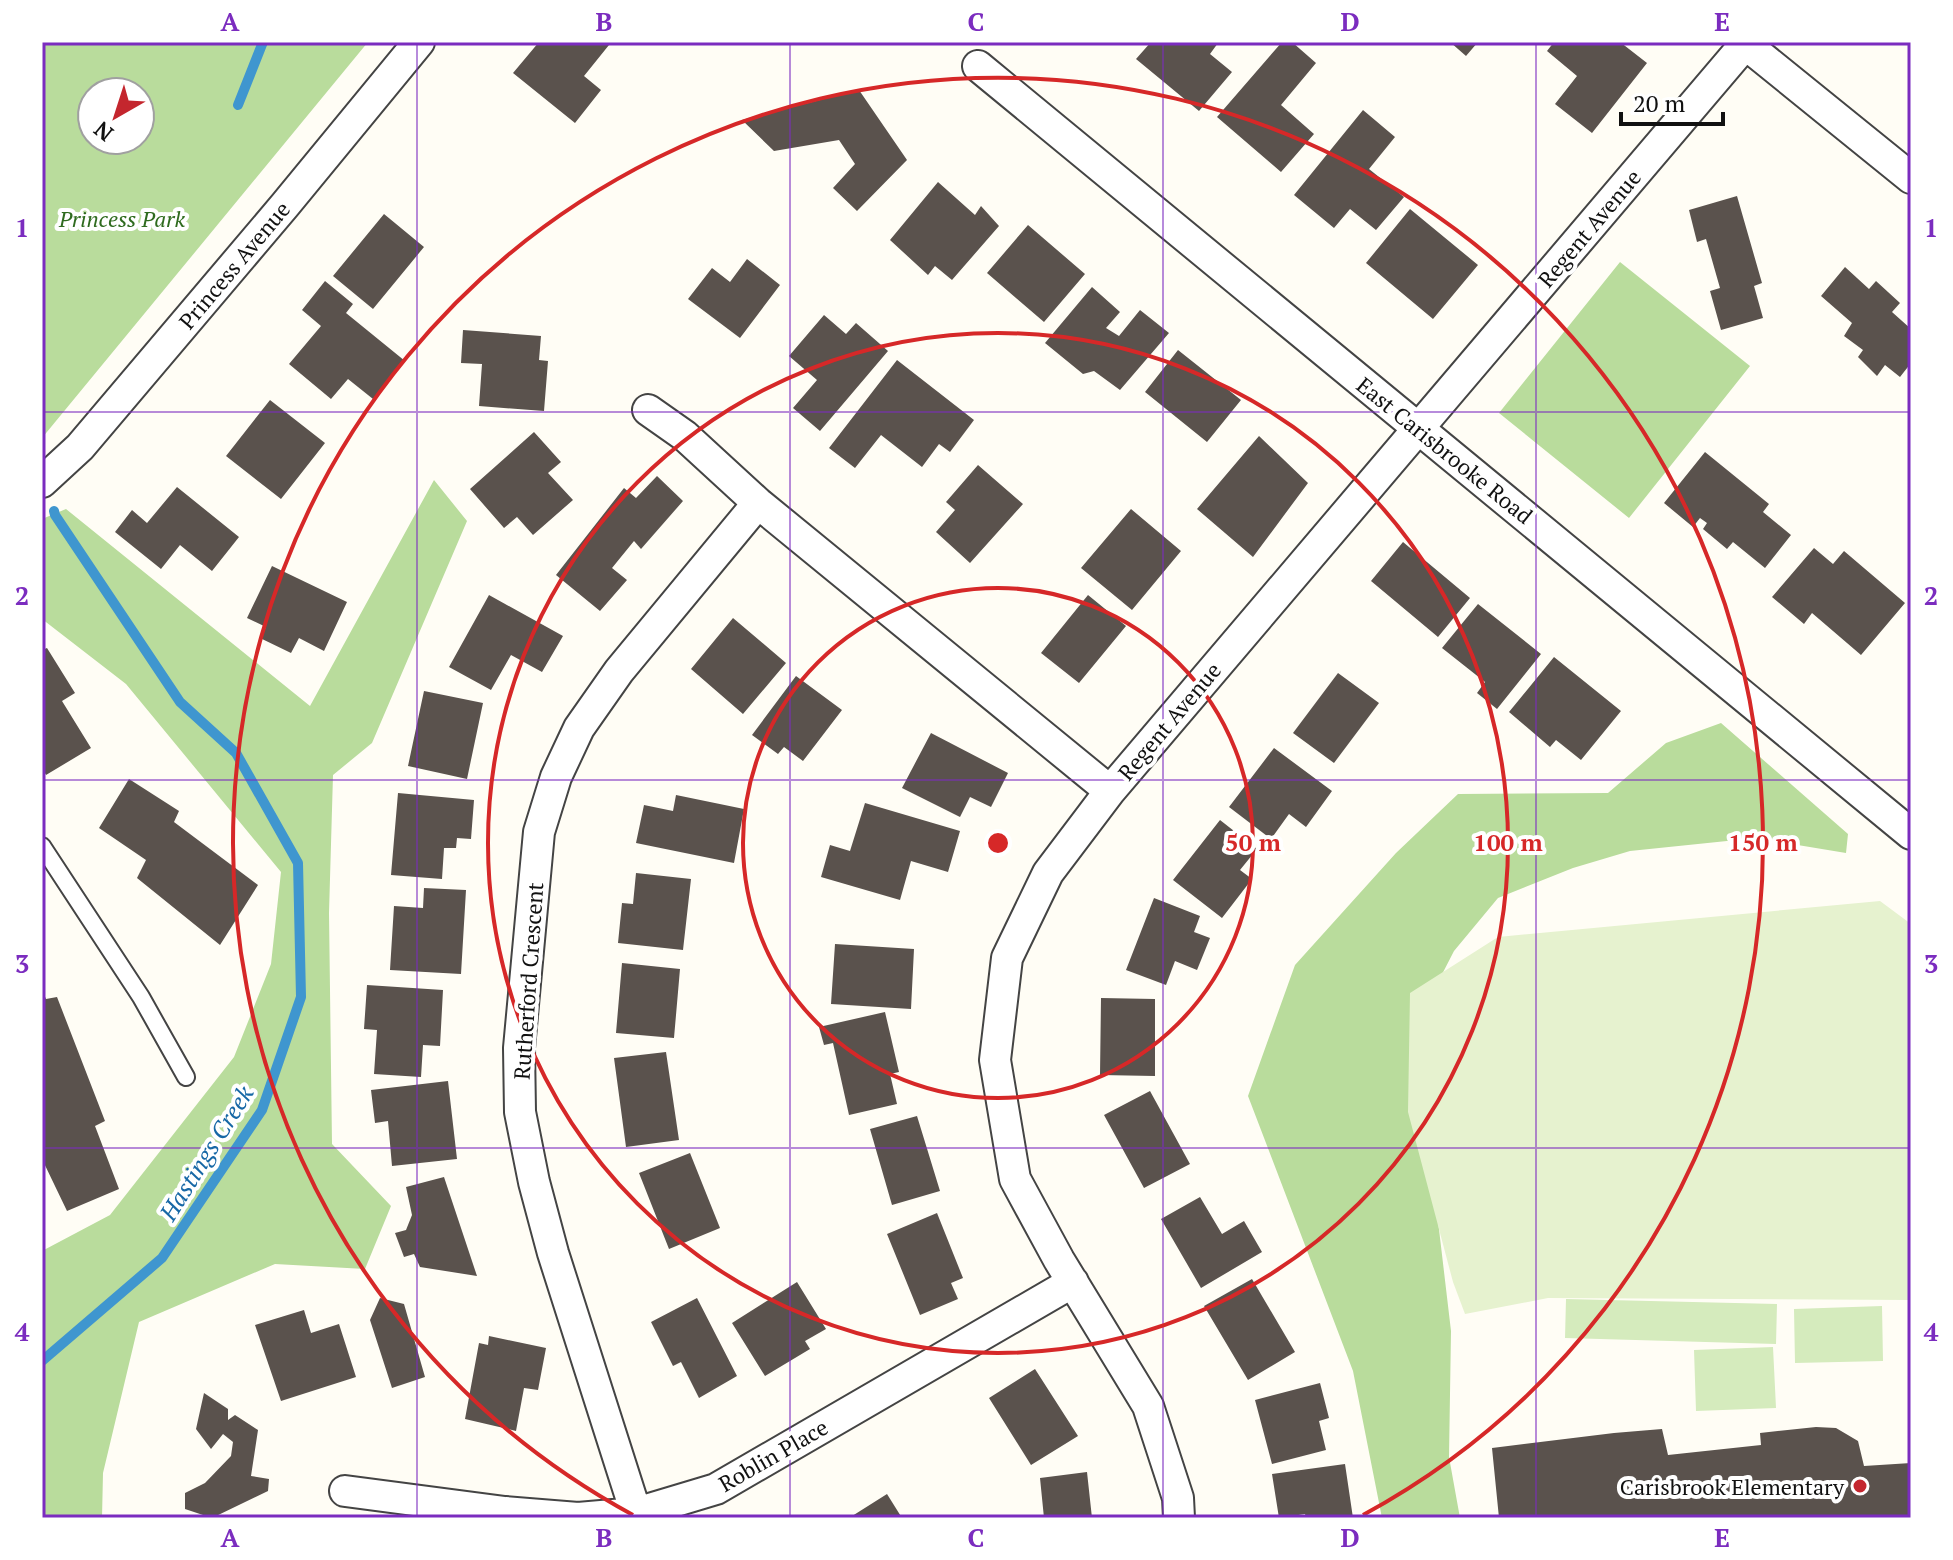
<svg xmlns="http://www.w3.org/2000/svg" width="1953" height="1560" font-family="'PT Serif',serif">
<rect width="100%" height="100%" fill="#fffdf5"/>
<path fill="#d5ebbd" d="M1566 1299 1777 1304 1776 1344 1565 1338Z
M1882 1306 1883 1361 1795 1363 1794 1309Z
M1773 1347 1776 1408 1696 1411 1694 1350Z"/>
<path fill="#b9dc9c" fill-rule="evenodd" d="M42 42H368L42 438ZM92 92H140V140H92Z
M1620 262 1750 366 1629 518 1499 413Z
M434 480 467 521 372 743 333 775 329 913 332 1144 391 1206 365 1269 275 1264 139 1322 103 1473 102 1518H42V1251L110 1215 234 1057 271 964 281 872 126 684 42 619V519L66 509 310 706Z
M1721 723 1848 834 1846 853 1756 838 1630 851 1573 868 1498 898 1454 951 1418 1021 1436 1204 1451 1331 1449 1457 1460 1518H1382L1353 1371 1248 1096 1295 965 1396 853 1458 794 1608 793 1666 743Z"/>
<path fill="#e6f2cf" d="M1880 901 1911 924V1300L1548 1298 1465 1314 1453 1282 1408 1112 1410 993 1498 937Z"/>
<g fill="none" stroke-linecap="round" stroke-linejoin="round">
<path stroke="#3f96cf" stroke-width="10" d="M238 105 263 42
M42 1361 162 1258 262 1110 301 997 298 863 236 753 180 702 55 515 54 511"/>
</g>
<path fill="#5a524d" d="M539 42H605L609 45 584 76 601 90 575 123 513 73Z
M1151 42H1217L1218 43 1210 54 1232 72 1199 111 1136 59Z
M1282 42H1292L1316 63 1281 105 1314 134 1281 172 1217 117Z
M1450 42H1478L1466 56Z
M1554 42H1620L1647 63 1592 133 1555 104 1577 76 1547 51Z
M859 90 907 160 857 211 833 188 855 164 839 140 774 151 742 120Z
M1363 110 1395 137 1369 169 1404 197 1376 230 1350 209 1334 228 1294 195Z
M938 182 975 215 981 206 999 226 952 280 935 266 928 275 890 240Z
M1737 196 1762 283 1754 286 1763 318 1721 330 1710 291 1720 288 1706 239 1697 242 1689 210Z
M1410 209 1478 265 1433 319 1366 263Z
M384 214 424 247 373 309 333 276Z
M1028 225 1085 274 1044 322 987 273Z
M747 259 780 285 740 338 688 299 712 268 730 282Z
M1845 267 1869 289 1876 281 1900 303 1892 312 1911 329V363L1900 377 1885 365 1877 376 1858 357 1863 350 1844 336 1852 323 1821 296Z
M325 281 353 304 346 313 405 361 373 399 348 379 331 399 289 364 321 326 302 310Z
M1092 287 1120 312 1106 328 1119 336 1140 310 1169 333 1120 390 1094 371 1083 374 1045 343Z
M824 315 846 334 856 323 888 351 820 431 793 408 817 380 789 356Z
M463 330 541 336 539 360 548 361 544 411 479 406 482 364 461 363Z
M1178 350 1241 400 1207 442 1145 392Z
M897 360 974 420 950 452 939 444 922 467 881 435 855 468 829 448Z
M270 400 325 443 281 499 226 456Z
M534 432 561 462 548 473 573 500 533 535 517 517 504 528 470 489Z
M1259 436 1308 483 1253 557 1197 509Z
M1705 452 1769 504 1763 512 1791 535 1765 568 1733 542 1727 549 1703 529 1707 523 1700 518 1693 527 1664 503Z
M978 465 1023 504 970 563 936 532 955 510 946 502Z
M657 476 683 501 641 549 634 541 612 568 627 580 600 611 556 575 624 488 636 498Z
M177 487 239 537 212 571 180 545 161 569 115 532 132 510 147 523Z
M1131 509 1181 551 1132 610 1081 568Z
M1403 542 1470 598 1438 637 1371 581Z
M1814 548 1833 564 1844 551 1905 603 1861 655 1812 613 1804 624 1772 597Z
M272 566 347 602 324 651 299 638 291 653 260 638 266 627 247 618Z
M489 595 563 636 542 672 511 655 491 690 449 667Z
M1088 595 1126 626 1079 683 1041 653Z
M1478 604 1541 654 1497 709 1477 693 1485 682 1442 648Z
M733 618 786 663 743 714 691 669Z
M47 648 75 693 62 701 91 748 46 775 42 768V650Z
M1554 657 1621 711 1581 760 1556 740 1550 747 1509 712Z
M1338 673 1379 703 1334 763 1293 733Z
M796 676 842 710 803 761 784 747 778 754 752 735Z
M424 691 483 703 467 779 408 766Z
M931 733 1008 773 991 807 970 797 960 817 902 788Z
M1274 748 1332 791 1306 827 1289 814 1271 839 1229 807Z
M129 779 179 811 174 822 258 885 220 945 137 878 146 860 99 828Z
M398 793 474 800 471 839 457 838 456 848H444L442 879 391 875Z
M676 795 744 809 734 863 636 843 644 805 673 811Z
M865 803 960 831 948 872 911 861 900 900 821 877 830 845 850 851Z
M1220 820 1257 849 1240 870 1252 879 1222 918 1173 880Z
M636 873 691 879 683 950 618 943 622 903 633 904Z
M424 888 466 890 461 974 390 970 394 906 423 908Z
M1154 898 1200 916 1194 932 1210 938 1197 970 1175 961 1166 985 1126 970Z
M835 944 914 949 911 1009 831 1004Z
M622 963 680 969 674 1038 616 1033Z
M367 985 443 990 440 1046 423 1045 421 1077 374 1074 377 1030 364 1029Z
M42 990 46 999 57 997 105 1121 95 1126 119 1189 67 1211 42 1159Z
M1101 998 1155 999V1076L1100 1075Z
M885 1012 899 1072 890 1074 897 1104 849 1115 833 1043 824 1045 819 1027Z
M666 1052 679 1140 626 1147 614 1058Z
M448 1081 457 1159 392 1166 388 1121 375 1123 371 1090Z
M1150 1091 1190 1164 1144 1188 1104 1115Z
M917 1116 940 1191 892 1205 870 1129Z
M690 1153 720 1228 669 1249 639 1173Z
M444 1177 477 1276 420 1267 414 1254 404 1257 395 1233 406 1230 412 1215 406 1187Z
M1200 1197 1222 1234 1244 1221 1262 1252 1201 1288 1161 1219Z
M937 1213 963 1278 951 1283 958 1299 920 1315 887 1234Z
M1252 1279 1295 1352 1248 1380 1204 1306Z
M797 1282 826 1329 805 1341 810 1349 765 1376 732 1323Z
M380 1298 404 1304 425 1377 392 1388 370 1320Z
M697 1298 737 1376 699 1398 681 1362 673 1366 651 1322Z
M304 1310 311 1333 339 1324 356 1377 281 1401 255 1325Z
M489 1336 546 1348 538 1390 524 1388 516 1431 465 1419 479 1343 488 1345Z
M1035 1369 1078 1436 1031 1465 989 1398Z
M1320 1383 1329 1418 1319 1421 1326 1450 1272 1464 1255 1400Z
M204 1393 228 1409V1420L235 1415 258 1430 251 1476 269 1479 268 1491 212 1518 185 1509V1493L205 1483 231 1456 233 1442 223 1434 211 1449 196 1429Z
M1816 1427 1836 1428 1858 1441 1864 1466 1911 1463V1518H1499L1492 1448 1614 1433 1662 1429 1668 1455 1761 1445 1760 1433Z
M1345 1464 1353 1518H1306L1305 1514 1279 1518 1272 1474Z
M1087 1472 1092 1518H1044L1040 1478Z
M887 1494 902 1518H849Z"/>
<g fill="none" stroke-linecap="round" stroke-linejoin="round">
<g stroke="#444" stroke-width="20">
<path id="lane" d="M42 846 141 997 186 1077"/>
</g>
<g stroke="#444" stroke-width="34">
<path id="street" d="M1743 42 1911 178
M978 66 1911 834
M648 410 685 436 758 503 1110 791
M42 482 80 447 285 205 419 42
M345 1491 505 1512 578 1518 636 1513 716 1489 1073 1282
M636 1513 553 1253 534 1182 520 1112 519 1048 539 832 556 777 579 728 619 671 758 503
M1179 1518 1178 1498 1148 1406 1059 1260 1015 1179 995 1060 1007 958 1048 873 1110 791 1747 42"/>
</g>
<use href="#lane" stroke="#fff" stroke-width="16"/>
<use href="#street" stroke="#fff" stroke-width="30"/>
</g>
<path fill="none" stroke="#7b2cbf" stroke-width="2" stroke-opacity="0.55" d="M417 42V1518M790 42V1518M1163 42V1518M1536 42V1518M42 412H1911M42 780H1911M42 1148H1911"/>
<g fill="none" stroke="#d62828" stroke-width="4">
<circle cx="998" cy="843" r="255"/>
<circle cx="998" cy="843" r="510"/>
<path d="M633 1515A765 765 0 1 1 1363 1515"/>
</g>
<circle fill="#c4262e" stroke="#fff" stroke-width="3" cx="1860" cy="1486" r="8"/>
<g text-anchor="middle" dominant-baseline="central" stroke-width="8" stroke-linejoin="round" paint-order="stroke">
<g font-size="22" font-style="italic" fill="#2f6b1f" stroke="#fff">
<text x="122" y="218">Princess Park</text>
</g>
<g font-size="22" fill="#111" stroke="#fff">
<text transform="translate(1589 228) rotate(-50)">Regent Avenue</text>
<text transform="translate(234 265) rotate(-50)">Princess Avenue</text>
<text transform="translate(1445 450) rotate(39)">East Carisbrooke Road</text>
<text transform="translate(1169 721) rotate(-50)">Regent Avenue</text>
<text transform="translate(528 981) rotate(-86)">Rutherford Crescent</text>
<text transform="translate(773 1455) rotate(-30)">Roblin Place</text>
</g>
<g font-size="22" fill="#111" stroke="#fff" text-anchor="end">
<text x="1844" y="1486">Carisbrook Elementary</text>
</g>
<g font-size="24" font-style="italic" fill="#1768a6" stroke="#fff">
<text transform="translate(206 1153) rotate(-58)">Hastings Creek</text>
</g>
</g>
<circle cx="998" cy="843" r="12" fill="#d62828" stroke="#fff" stroke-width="4"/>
<g font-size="24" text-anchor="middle" font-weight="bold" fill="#d62828" stroke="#fff" stroke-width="8" stroke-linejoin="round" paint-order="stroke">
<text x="1253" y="851">50 m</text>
<text x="1508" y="851">100 m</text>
<text x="1763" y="851">150 m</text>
</g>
<rect width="1953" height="1560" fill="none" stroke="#ffffff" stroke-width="88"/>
<g transform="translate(116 116) rotate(219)"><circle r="38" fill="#ffffff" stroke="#a0a0a0" stroke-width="2"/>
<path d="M0-6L14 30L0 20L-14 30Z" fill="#c4262e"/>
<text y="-12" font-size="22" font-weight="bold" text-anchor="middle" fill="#111111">N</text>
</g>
<path d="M1621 112v12h102v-12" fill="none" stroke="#111111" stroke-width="4"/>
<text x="1633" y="112" font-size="24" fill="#111111" stroke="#ffffff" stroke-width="6" paint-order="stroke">20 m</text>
<rect x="44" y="44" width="1865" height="1472" fill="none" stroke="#7b2cbf" stroke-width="3"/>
<g font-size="26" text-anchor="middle" font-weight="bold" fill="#7b2cbf">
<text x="230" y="31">A</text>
<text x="604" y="31">B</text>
<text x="976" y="31">C</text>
<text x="1350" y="31">D</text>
<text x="1722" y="31">E</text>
<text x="22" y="237">1</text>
<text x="1931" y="237">1</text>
<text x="22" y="605">2</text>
<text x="1931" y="605">2</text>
<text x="22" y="973">3</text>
<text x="1931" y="973">3</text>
<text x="22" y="1341">4</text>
<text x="1931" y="1341">4</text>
<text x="230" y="1547">A</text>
<text x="604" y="1547">B</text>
<text x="976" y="1547">C</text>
<text x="1350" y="1547">D</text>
<text x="1722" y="1547">E</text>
</g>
</svg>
